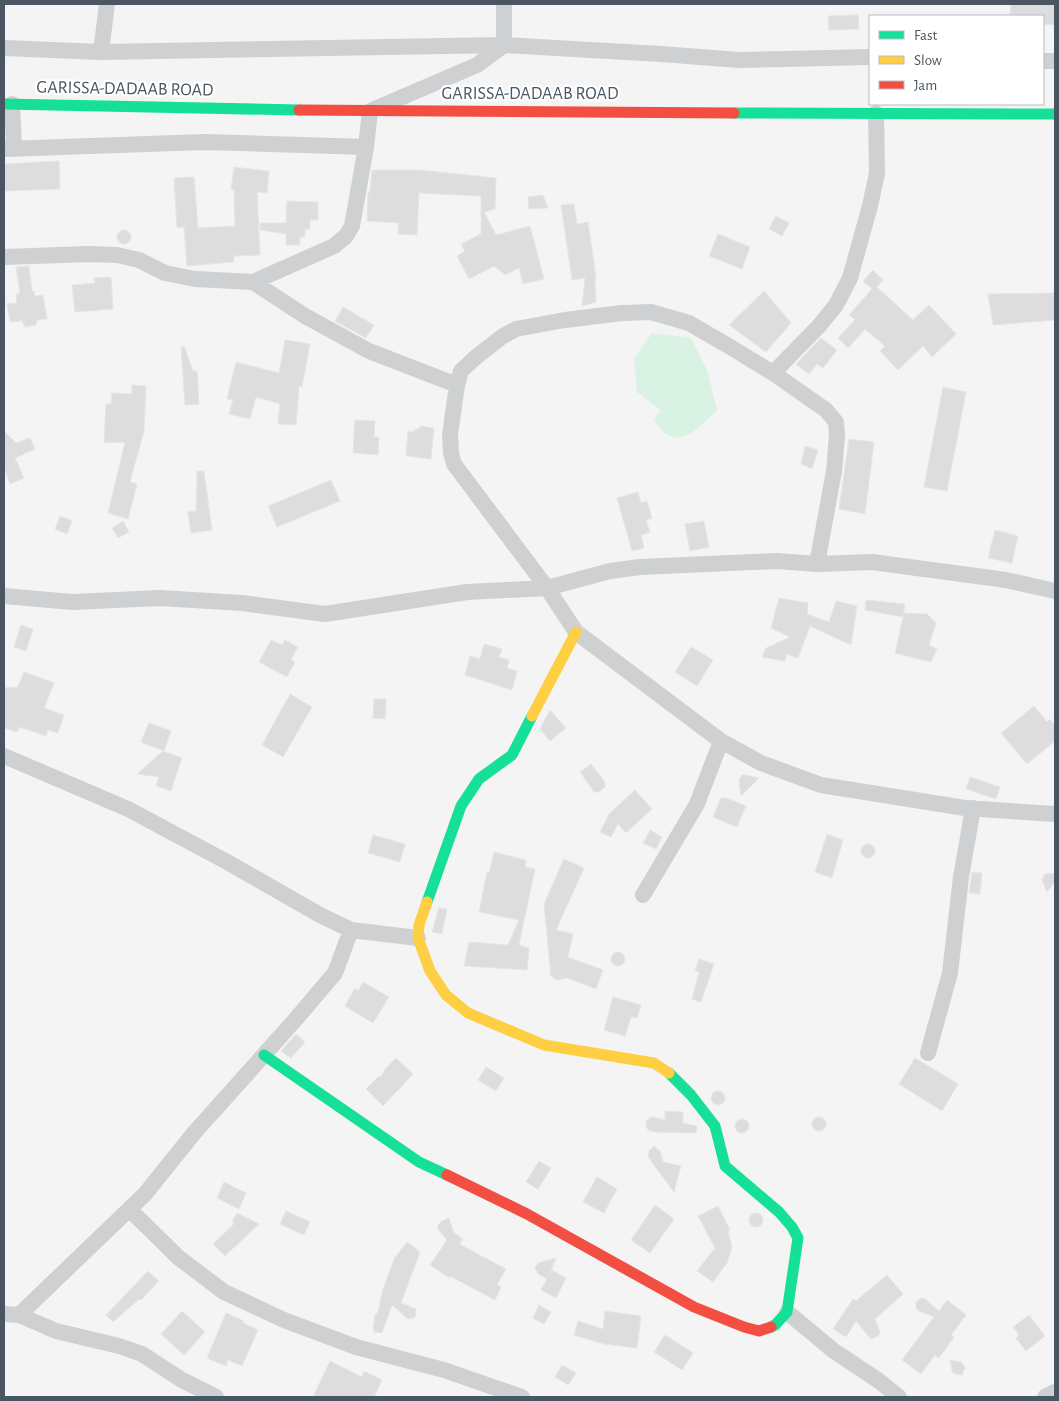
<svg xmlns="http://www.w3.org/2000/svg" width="1059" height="1401" font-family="'Alegreya Sans',sans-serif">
<rect width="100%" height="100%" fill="#f4f4f4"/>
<path fill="#d9f2e3" d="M652 333 691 338 707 370 717 410C696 430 675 456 654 419L661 410 637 392 634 359Z"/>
<path fill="#ddddde" stroke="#e5e6e7" d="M1011 4H1055V25L1043 24V16H1010Z
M858 15 859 29 829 30 828 16Z
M59 161 60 189 4 191V164Z
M234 167 269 171 267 193 257 192 260 255 234 256V262L187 266 184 227 177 228 174 178 194 177 198 228 235 226 234 190 231 189Z
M372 170H419L496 178 495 209 484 212 496 235 530 226 544 279 523 284 519 268 505 275 494 266 469 279 457 256 465 251 461 244 481 234V196L419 193 417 235 398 234 399 223 367 221 368 192H370Z
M543 195 548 208 529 209 528 197Z
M287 201 318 202V220H310V229H305V237H300V245H286V234L260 230V223H286Z
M574 204 577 224 588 222 596 277H595L596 302 582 306 585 278 572 280 561 205Z
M776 216 789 223 782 236 769 229Z
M117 237a7 7 0 1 1 14 0a7 7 0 1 1-14 0Z
M718 234 750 247 742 269 709 256Z
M29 266 32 291H34L35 296 43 295 47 319 37 320 36 325 25 327 22 321 10 322 7 304 17 303 16 294 20 293 16 267Z
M873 270 883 280 877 287 913 320 929 305 956 334 932 357 923 346 898 370 880 351 885 346 865 329 848 348 838 338 855 320 849 315 872 289 863 281Z
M111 277 113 309 75 312 72 285 95 283 94 278Z
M764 291 791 323 766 352 729 325Z
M1055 293V320L993 325 988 294Z
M343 307 374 325 366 338 335 321Z
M821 338 837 350 823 368 817 364 809 374 796 364Z
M285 340 310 344 302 387 299 386 296 425 278 424 280 404 256 397 250 419 229 414 233 400 227 399 236 362 279 373Z
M184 346 193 371H197L199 404 185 405 181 347Z
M132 385 146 386 144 431 130 482 137 484 128 519 108 513 125 442 104 443 106 404H111L112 393 132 394Z
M943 387 966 392 947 491 924 487Z
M355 420 375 421 374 437H379L378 455 353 453Z
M420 426 434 428 431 459 406 456 408 431 415 432V429H419Z
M4 431 16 443 30 438 35 449 15 458 24 478 10 484 4 467Z
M849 439 874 442 865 514 839 509Z
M805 446 818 450 812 469 801 464Z
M197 471H204L212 530 191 533 188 512 196 511Z
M331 480 340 501 277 527 268 506Z
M638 492 641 503 647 501 652 518 646 520 650 532 641 535 644 548 632 551 617 498Z
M60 516 72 521 67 534 55 529Z
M123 521 129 532 118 538 112 528Z
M704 521 709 547 690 551 685 524Z
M995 530 1018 536 1012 563 988 558Z
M779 598 808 603 807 614 829 622 836 601 857 606 851 645 810 626 798 658 786 654 785 661 762 657 766 649H764L790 637 771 628Z
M866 600 905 604 903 617 865 610Z
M904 613 927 614 936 623 929 645 937 649 931 662 895 653Z
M21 625 33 629 26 651 14 647Z
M271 640 282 645 285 640 298 647 291 660 295 662 287 677 259 662Z
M484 644 502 649 499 657 509 660 507 668 517 671 512 690 465 675 470 656 480 659Z
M691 647 713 660 697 686 675 672Z
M24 672 54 683 44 708 64 715 58 733 48 730 46 736 19 727 17 732 4 728V688L18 687Z
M290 694 312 707 283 757 262 745Z
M374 699H386L385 719 373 718Z
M1034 706 1047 722 1050 719 1055 726V741L1027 764 1001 733Z
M550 710 566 728 550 741 540 729Z
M149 723 171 731 164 751 141 742Z
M163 751 182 758 171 791 156 786 159 777 137 774Z
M591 764 605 782V787L599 792H594L580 772Z
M742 775H745L759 778 741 796 739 780Z
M970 777 1000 787 996 799 966 789Z
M635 790 652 809 626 833 618 824 611 837 600 832 609 814Z
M721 798H726L746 806 737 827 713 817Z
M650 830 662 837 656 849 643 843Z
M827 834 843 840 832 878 815 872Z
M373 835 405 844 400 862 368 853Z
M861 851a7 7 0 1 1 14 0a7 7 0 1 1-14 0Z
M494 852 526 860 525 867 535 869 524 921H522H524L519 945 529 948 527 970 464 966 469 942 508 945 519 920 479 912 487 872 489 873Z
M564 859 584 868 556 930 573 934 568 957 603 970 596 989 567 978 557 980 551 976 544 904Z
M972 872 982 873 980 894 969 893Z
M1049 873 1055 874V881L1047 892 1042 880 1045 874Z
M439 908 447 909 442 934 432 932Z
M611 959a7 7 0 1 1 14 0a7 7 0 1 1-14 0Z
M699 959 714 964 701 1002 692 999 699 972 695 971Z
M363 982 389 997 373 1023 345 1006 355 988 358 991Z
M613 997 641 1005 637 1018 631 1017 625 1036 604 1030Z
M296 1034 305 1042 291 1058 281 1051Z
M396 1058 413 1074 383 1106 366 1089 379 1076 381 1077 385 1069Z
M915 1058 958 1084 942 1111 899 1084Z
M486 1067 504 1078 496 1091 478 1080Z
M711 1098a7 7 0 1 1 14 0a7 7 0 1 1-14 0Z
M665 1111 683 1112V1123L697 1126 696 1133 655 1132 648 1130 646 1126 647 1120 652 1117 665 1120Z
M812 1124a7 7 0 1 1 14 0a7 7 0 1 1-14 0Z
M735 1126a7 7 0 1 1 14 0a7 7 0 1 1-14 0Z
M654 1146 660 1151 663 1162 681 1166 674 1192 648 1157 649 1151Z
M539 1161 551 1168 538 1189 526 1182Z
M597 1177 617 1189 604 1213 583 1202Z
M224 1182 246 1193 239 1209 217 1198Z
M655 1205 674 1219 650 1253 631 1240Z
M718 1206 730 1230 728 1232 732 1247 727 1263 713 1282 697 1271 715 1248 698 1216Z
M286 1211 310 1222 304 1235 280 1224Z
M237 1213 259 1224 225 1256 213 1244 233 1225V1220Z
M749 1220a7 7 0 1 1 14 0a7 7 0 1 1-14 0Z
M449 1218 454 1233 463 1239 459 1244 506 1269 497 1285 501 1287 495 1300 450 1276V1278L430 1265 447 1240 438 1229V1225L442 1221Z
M407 1242 420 1252 401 1303 416 1309V1315L414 1318 408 1319 392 1305 382 1333 377 1332 375 1334V1331L373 1330 375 1315 378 1312 382 1292 394 1259Z
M556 1258 550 1274 552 1270 566 1278 556 1298 541 1290 547 1279 538 1274 535 1268 538 1263Z
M148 1271 159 1281 141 1300 139 1299 113 1322 106 1315Z
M887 1275 903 1294 875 1319 880 1332 879 1335 872 1339 869 1337 856 1321 846 1337 833 1329 853 1299 856 1301Z
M922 1298 925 1299 939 1311 947 1300 966 1315 951 1335 954 1337 939 1358 935 1355 921 1374 902 1360 934 1317 919 1311 916 1308V1302Z
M539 1305 551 1312 544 1324 533 1318Z
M182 1311 205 1332 184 1355 161 1334Z
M605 1311 641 1316 637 1348 604 1344 574 1335 578 1321 603 1329Z
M226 1313 244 1321 243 1323 258 1330 242 1366 228 1360 226 1366 207 1358Z
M1029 1315 1045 1336 1026 1351 1016 1338 1019 1335 1013 1327Z
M665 1335 693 1353 682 1370 654 1352Z
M950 1360 961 1362 964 1365 965 1368 962 1375 954 1374 952 1371Z
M330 1361 362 1377 364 1371 382 1380 374 1397H313Z
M562 1365 576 1373 568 1385 555 1377Z"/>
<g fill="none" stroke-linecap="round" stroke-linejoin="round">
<path stroke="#ced0d2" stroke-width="16" d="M4 48 101 52 504 45 661 54 739 60 870 57
M101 52 107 4
M1043 61H1055
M12 104 14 148
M4 149 204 142 366 147
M4 257 89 254 117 255 139 260 165 273 195 279 253 282 334 246 346 236 352 226 366 147 370 111 477 65 504 45V4
M253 282 305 316 369 351 457 385
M773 373 819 326 836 305 850 278 870 206 877 173 876 113
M817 564 834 471 837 435 836 422 826 410 773 373 732 348 689 323 651 312 622 313 565 320 516 329 503 336 476 357 461 371 457 385 450 435 451 453 454 464 547 588 576 632 721 741 761 763 821 785 965 808 1055 814
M4 596 72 602 160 598 242 603 325 614 467 592 547 588 610 571 640 567 777 561 817 564 872 562 1006 580 1055 591
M4 756 128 809 229 863 320 915 351 930 418 938
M643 895 697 804 721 741
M928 1053 950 973 961 877 973 808
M129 1209 179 1258 224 1292 284 1320 356 1347 444 1370 522 1397
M787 1312 834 1351 879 1381 899 1397
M4 1314 19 1315 56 1331 119 1346 142 1354 182 1380 216 1397
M19 1315 145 1194 194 1133 295 1020 335 973 351 930
M1045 1397 1055 1392"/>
<path stroke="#16e098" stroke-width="11" d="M4 104 299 110
M734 113 1055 114
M427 902 461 806 479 779 512 755 532 716
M264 1055 419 1162 447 1175
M669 1073 691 1095 715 1126 725 1166 779 1212 792 1227 798 1238 787 1312 775 1325 771 1327"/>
<path stroke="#ffcf43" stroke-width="11" d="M532 716 576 632
M427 902 419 925 418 938 430 971 446 995 468 1013 544 1045 654 1063 669 1073"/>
<path stroke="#f24e42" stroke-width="11" d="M299 110 734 113
M447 1175 527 1214 694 1307 744 1327 759 1331 771 1327"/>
</g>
<g text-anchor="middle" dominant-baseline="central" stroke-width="4.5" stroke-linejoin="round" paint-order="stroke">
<g font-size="18" fill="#4a5661" stroke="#fff">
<text transform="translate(125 89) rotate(1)">GARISSA-DADAAB ROAD</text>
<text x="530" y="94">GARISSA-DADAAB ROAD</text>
</g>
</g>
<rect width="1059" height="1401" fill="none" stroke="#4a5661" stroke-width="10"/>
<rect x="869" y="15" width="175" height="90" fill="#ffffff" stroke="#b7bbc0"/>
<rect x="879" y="31" width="25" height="8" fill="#16e098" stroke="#b7bbc0"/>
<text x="914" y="40" font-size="15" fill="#4a5661">Fast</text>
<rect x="879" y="56" width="25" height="8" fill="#ffcf43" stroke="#b7bbc0"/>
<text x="914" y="65" font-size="15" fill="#4a5661">Slow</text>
<rect x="879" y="81" width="25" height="8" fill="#f24e42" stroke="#b7bbc0"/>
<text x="914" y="90" font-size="15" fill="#4a5661">Jam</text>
</svg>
